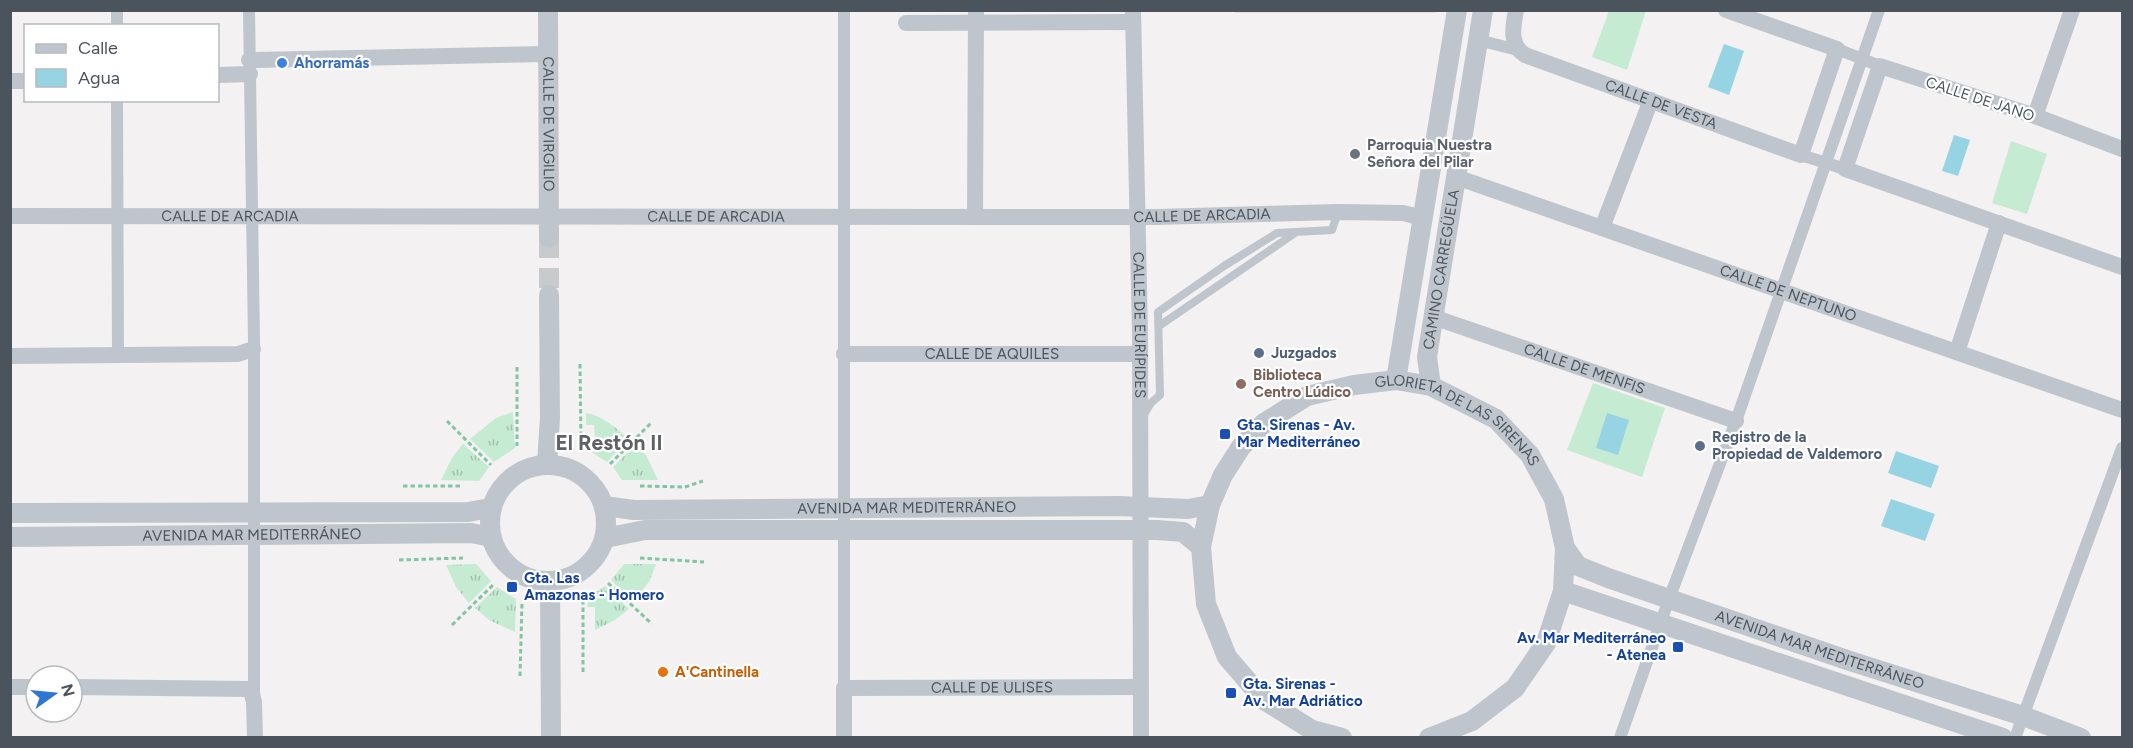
<svg xmlns="http://www.w3.org/2000/svg" width="2133" height="748" font-family="Figtree,sans-serif">
<defs>
<pattern id="grass-tufts" width="24" height="20" patternUnits="userSpaceOnUse" patternTransform="scale(1.5)"><rect width="24" height="20" fill="#c5ebd3"/><path d="M3 7l-1-3M5 7V3M7 7l1-3M15 17l-1-3M17 17v-4M19 17l1-3" fill="none" stroke="#a2c1ae"/></pattern>
</defs>
<rect width="100%" height="100%" fill="#f3f1f1"/>
<path fill="#e4e2e2" d="M1235 11V10L1436 11V13H1235Z"/>
<path fill="url(#grass-tufts)" d="M513 412 515 448 494 462 470 439 496 418Z
M586 413C601 415 617 428 628 439L607 462 587 449V440L595 439 594 425H586Z
M463 444 489 467 479 481 441 480 453 456Z
M635 445 646 455 658 480H622L613 467Z
M476 564 491 581 469 603 456 587 446 565Z
M624 564H656L650 580 634 602 611 580Z
M605 586 629 609 615 620 595 630V607H588L587 598Z
M497 587 516 599 515 632 489 620 475 608Z"/>
<path fill="#c5ebd3" d="M1609 11H1646L1627 70 1592 57Z
M2011 141 2047 154 2027 214 1992 203Z
M1593 383 1665 408 1642 477 1567 450Z"/>
<path fill="#97d4e3" d="M1724 44 1744 51 1729 95 1708 87Z
M1954 135 1970 140 1958 176 1942 171Z
M1607 413 1629 420 1618 455 1596 448Z
M1896 451 1939 466 1931 488 1888 473Z
M1891 499 1935 514 1925 541 1881 526Z"/>
<g fill="none" stroke-linecap="round" stroke-linejoin="round">
<path stroke="#c9cacc" stroke-width="20" stroke-dasharray="20 10" stroke-linecap="butt" d="M549 238V295"/>
<path stroke="#80c6a3" stroke-width="3" stroke-dasharray="4.5 3" stroke-linecap="butt" d="M580 364 581 446
M517 367V446
M447 421 491 465
M610 464 652 422
M403 486H461
M640 486 685 487 703 481
M640 558 704 562
M399 560 463 558
M608 583 652 624
M583 600V675
M452 625 494 584
M520 676 522 602"/>
<path stroke="#bec5cc" stroke-width="8" d="M1159 326 1295 233
M1143 416 1151 403 1160 395 1158 312 1224 266 1277 233 1332 230 1338 212"/>
<path stroke="#bec5cc" stroke-width="12" d="M117 10V26
M249 10 254 340V698
M1478 40 1518 50
M1837 49 1880 66
M117 100 118 355
M1801 155 1845 169
M844 688V10
M1620 738 1669 599 1736 421 1879 10
M2015 738 2122 448"/>
<g stroke="#bec5cc" stroke-width="16">
<path id="s1" d="M1133 10 1140 334 1141 738"/>
<path id="s2" d="M1516 10C1513 27 1509 45 1525 55L1801 155 1837 49 1726 10"/>
<path d="M906 23 1133 22"/>
<path d="M249 60 548 54"/>
<path d="M218 75 250 74"/>
<path d="M10 81H26"/>
<path d="M2035 116 2072 10"/>
<path d="M2122 149 2035 116 1880 66 1845 169 2122 267"/>
<path id="s3" d="M1456 177 2122 410"/>
<path id="s4" d="M10 216 1156 217 1338 212 1403 213 1423 218"/>
<path d="M975 217 976 10"/>
<path d="M1602 228 1651 100"/>
<path id="s5" d="M1433 317 1736 421"/>
<path d="M1957 352 1999 223"/>
<path id="s6" d="M844 354H1140"/>
<path d="M10 356 238 354 253 349"/>
<path d="M10 687H36"/>
<path d="M72 687 248 689 251 690 254 702 255 738"/>
<path id="s7" d="M844 738V688L1140 687"/>
</g>
<g stroke="#bec5cc" stroke-width="20">
<path id="s8" d="M548 10 549 238"/>
<path d="M1396 380 1457 10"/>
<path id="s9" d="M1431 386 1427 357 1483 10"/>
<path d="M547 463 550 418 549 295"/>
<circle cx="548" cy="523" r="58"/>
<path id="s10" d="M604 506 634 510 1118 506 1188 509 1210 505"/>
<path d="M10 513 468 512 490 508"/>
<path id="s11" d="M10 537 471 533 491 537"/>
<path d="M605 538 645 530H1157L1183 532 1201 547"/>
<path id="s12" d="M1565 548 1578 566 1608 578 1850 661 2023 716 2081 738"/>
<path d="M550 582 551 738"/>
<path d="M1563 591 2003 738"/>
<path id="s13" d="M1342 738 1312 730 1264 700 1227 657 1206 604 1201 547 1210 505 1223 475 1241 447 1264 423 1307 396 1354 385 1396 380 1431 386 1496 419 1530 455 1554 499 1565 548 1563 591 1546 643 1515 688 1472 721 1429 738"/>
</g>
</g>
<circle fill="#3f7fe0" stroke="#fff" stroke-width="2" cx="282" cy="63" r="6"/>
<circle fill="#6b7280" stroke="#fff" stroke-width="2" cx="1355" cy="154" r="6"/>
<g fill="#5c6f8a" stroke="#fff" stroke-width="2">
<circle cx="1259" cy="353" r="6"/>
<circle cx="1700" cy="446" r="6"/>
</g>
<circle fill="#8d6e63" stroke="#fff" stroke-width="2" cx="1241" cy="384" r="6"/>
<g fill="#1a4fb4" stroke="#fff" stroke-width="2">
<rect x="1219" y="428" width="12" height="12" rx="3"/>
<rect x="506" y="581" width="12" height="12" rx="3"/>
<rect x="1672" y="641" width="12" height="12" rx="3"/>
<rect x="1225" y="687" width="12" height="12" rx="3"/>
</g>
<circle fill="#e8710a" stroke="#fff" stroke-width="2" cx="663" cy="672" r="6"/>
<g text-anchor="middle" dominant-baseline="central" stroke-width="4.5" stroke-linejoin="round" paint-order="stroke">
<g font-size="15" font-weight="bold" fill="#366cbe" stroke="#fff" text-anchor="start">
<text x="294" y="63">Ahorramás</text>
</g>
<g font-size="15" fill="#4b545c" stroke="#fff">
<text transform="translate(1980 99) rotate(18)">CALLE DE JANO</text>
<text stroke="none"><textPath href="#s2" startOffset="194">CALLE DE VESTA</textPath></text>
<text stroke="none"><textPath href="#s8" startOffset="114">CALLE DE VIRGILIO</textPath></text>
<text stroke="none"><textPath href="#s4" startOffset="1192">CALLE DE ARCADIA</textPath></text>
<text stroke="none"><textPath href="#s4" startOffset="220">CALLE DE ARCADIA</textPath></text>
<text stroke="none"><textPath href="#s4" startOffset="706">CALLE DE ARCADIA</textPath></text>
<text stroke="none"><textPath href="#s9" startOffset="118">CAMINO CARREGÜELA</textPath></text>
<text stroke="none"><textPath href="#s3" startOffset="352">CALLE DE NEPTUNO</textPath></text>
<text stroke="none"><textPath href="#s1" startOffset="315">CALLE DE EURÍPIDES</textPath></text>
<text stroke="none"><textPath href="#s6" startOffset="148">CALLE DE AQUILES</textPath></text>
<text stroke="none"><textPath href="#s5" startOffset="160">CALLE DE MENFIS</textPath></text>
<text stroke="none"><textPath href="#s13" startOffset="616">GLORIETA DE LAS SIRENAS</textPath></text>
<text stroke="none"><textPath href="#s10" startOffset="303">AVENIDA MAR MEDITERRÁNEO</textPath></text>
<text stroke="none"><textPath href="#s11" startOffset="242">AVENIDA MAR MEDITERRÁNEO</textPath></text>
<text stroke="none"><textPath href="#s12" startOffset="278">AVENIDA MAR MEDITERRÁNEO</textPath></text>
<text stroke="none"><textPath href="#s7" startOffset="198">CALLE DE ULISES</textPath></text>
</g>
<g font-size="15" font-weight="bold" fill="#5b616d" stroke="#fff" text-anchor="start">
<text x="1367" y="145">Parroquia Nuestra<tspan x="1367" dy="17">Señora del Pilar</tspan></text>
</g>
<g font-size="15" font-weight="bold" fill="#4e5e75" stroke="#fff" text-anchor="start">
<text x="1271" y="353">Juzgados</text>
<text x="1712" y="437">Registro de la<tspan x="1712" dy="17">Propiedad de Valdemoro</tspan></text>
</g>
<g font-size="15" font-weight="bold" fill="#785e54" stroke="#fff" text-anchor="start">
<text x="1253" y="375">Biblioteca<tspan x="1253" dy="17">Centro Lúdico</tspan></text>
</g>
<g font-size="15" font-weight="bold" fill="#164399" stroke="#fff" text-anchor="start">
<text x="1237" y="425">Gta. Sirenas - Av.<tspan x="1237" dy="17">Mar Mediterráneo</tspan></text>
<text x="524" y="578">Gta. Las<tspan x="524" dy="17">Amazonas - Homero</tspan></text>
<text x="1666" y="638" text-anchor="end">Av. Mar Mediterráneo<tspan x="1666" dy="17">- Atenea</tspan></text>
<text x="1243" y="684">Gta. Sirenas -<tspan x="1243" dy="17">Av. Mar Adriático</tspan></text>
</g>
<g font-size="15" font-weight="bold" fill="#c56008" stroke="#fff" text-anchor="start">
<text x="675" y="672">A'Cantinella</text>
</g>
<g font-size="21" font-weight="bold" fill="#5e6165" stroke="#fff">
<text x="609" y="442">El Restón II</text>
</g>
</g>
<rect width="2133" height="748" fill="none" stroke="#4b545c" stroke-width="24"/>
<rect x="24" y="24" width="195" height="78" fill="#ffffff" stroke="#b7bbbe" stroke-width="1.5"/>
<rect x="36" y="44" width="30" height="9" fill="#bec5cc" stroke="#b7bbbe" stroke-width="1.5"/>
<text x="78" y="54" font-size="18" fill="#4b545c">Calle</text>
<rect x="36" y="69" width="30" height="18" fill="#97d4e3" stroke="#b7bbbe" stroke-width="1.5"/>
<text x="78" y="84" font-size="18" fill="#4b545c">Agua</text>
<g transform="translate(54 694) rotate(75)"><circle r="28" fill="#ffffff" stroke="#b7bbbe" stroke-width="1.5"/>
<path d="M0-4.5L10 22L0 15L-10 22Z" fill="#2d76d1"/>
<text y="-9" font-size="16" font-weight="bold" text-anchor="middle" fill="#4b545c">N</text>
</g>
</svg>
